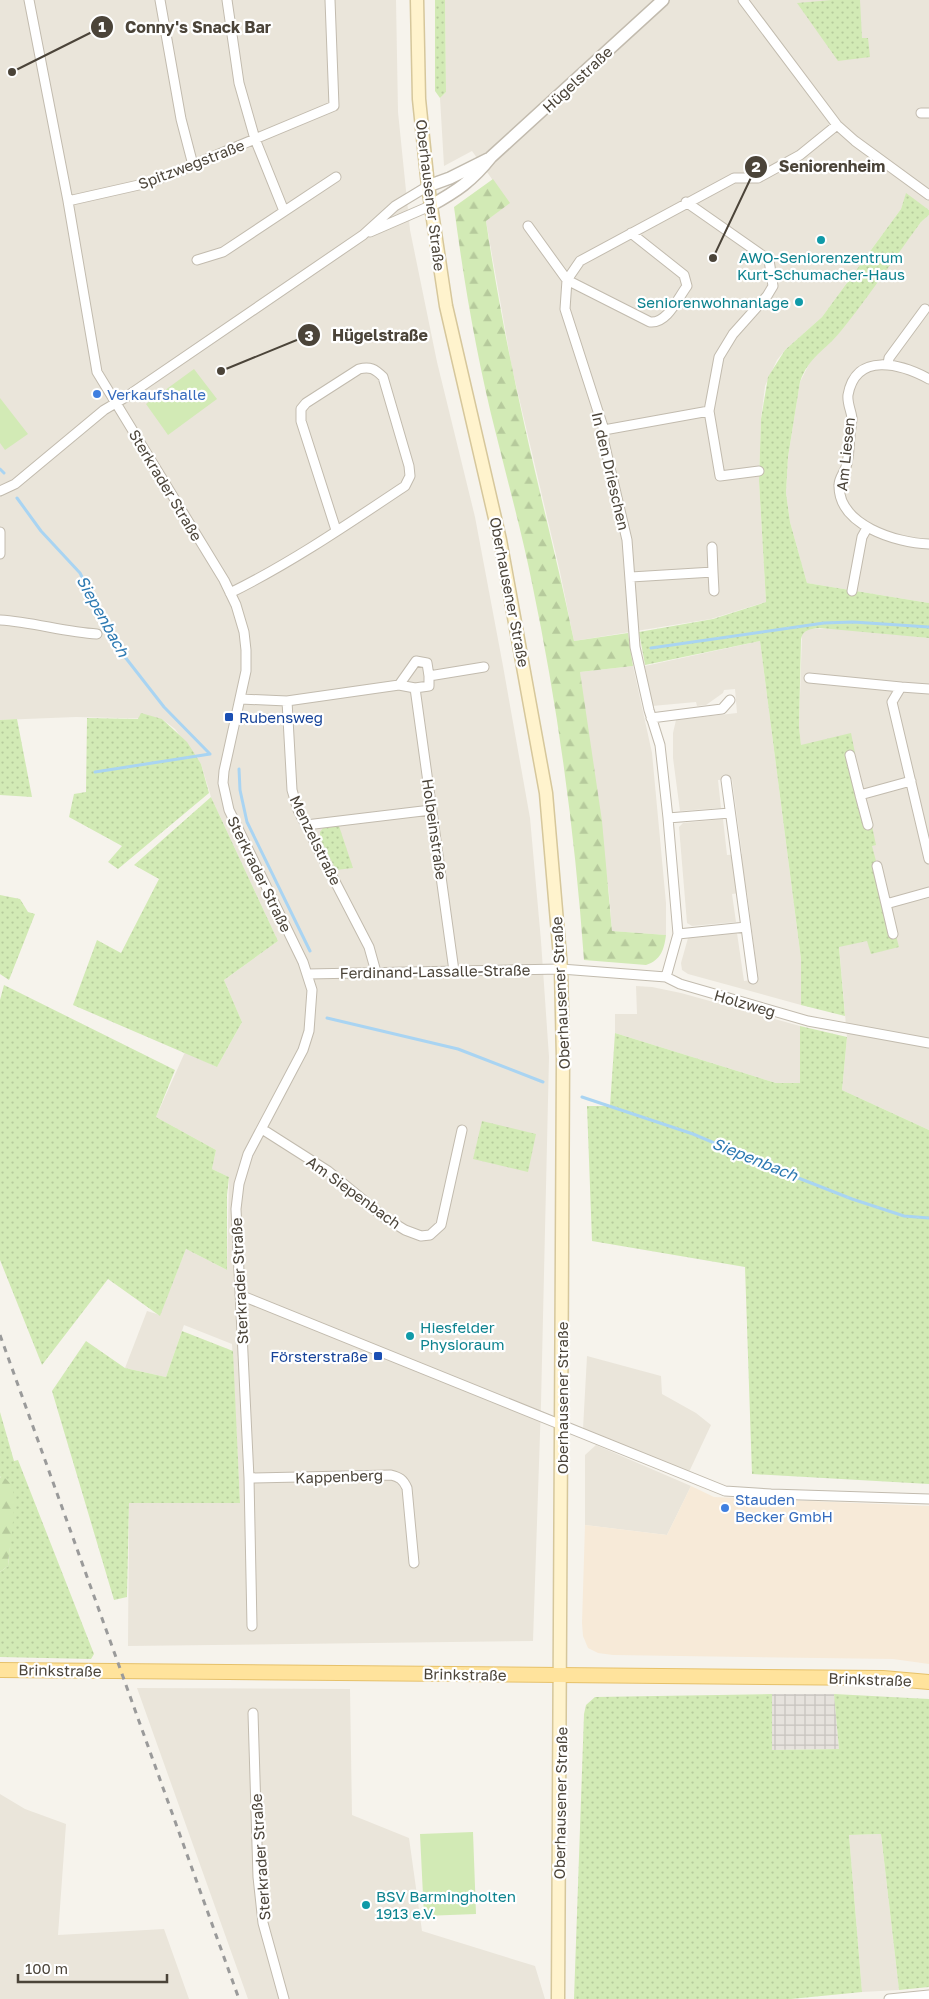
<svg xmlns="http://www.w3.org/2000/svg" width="929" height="1999" font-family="'Golos Text',sans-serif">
<defs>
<pattern id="industrial-grid" width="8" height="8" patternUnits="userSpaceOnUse" patternTransform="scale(1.25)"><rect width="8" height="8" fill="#e6e2dd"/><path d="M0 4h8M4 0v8" fill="none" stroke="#c7c3be"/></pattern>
<pattern id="grass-dots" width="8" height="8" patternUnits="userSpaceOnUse" patternTransform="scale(1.25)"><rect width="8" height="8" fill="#d2eab5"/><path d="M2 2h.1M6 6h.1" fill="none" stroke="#b6ca9c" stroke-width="1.8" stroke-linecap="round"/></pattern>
<pattern id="forest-firs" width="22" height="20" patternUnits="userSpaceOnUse" patternTransform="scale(1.25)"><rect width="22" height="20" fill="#d2eab5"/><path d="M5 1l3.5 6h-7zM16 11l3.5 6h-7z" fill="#b6ca9c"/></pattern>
</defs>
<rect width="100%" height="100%" fill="#f6f3ec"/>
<path fill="#eae5da" d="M0 0H396L398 112 410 230 437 362 475 517 503 666 530 818 541 941 549 1057 541 1404 533 1641 128 1646 129 1503 240 1502 232 1344 184 1325 166 1377 125 1368 147 1311 160 1315 186 1249 227 1270 229 1177 212 1169 216 1150 156 1117 185 1052 217 1067 242 1022 224 980 278 941 211 797 201 764 175 729 162 719 76 717 0 720Z
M445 0H929V210L906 194 901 209 822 317 785 350 777 360 765 386 761 419 759 481 766 602 711 619 574 641 560 572 512 368 486 221 509 203 472 151 444 166 440 98 446 92Z
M929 215V603L807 583 790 522 786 493 788 457 800 382 812 358 839 333 921 222Z
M838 628 929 638V1130L842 1090 847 1037 833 877 801 746 799 727 802 634 808 629Z
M760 641 801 959V1005L688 974 682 970 681 963 688 938 737 933 744 981 758 979 747 892 732 894 736 922 692 926 687 923 679 827 683 823 723 819 727 855 742 854 732 779 718 780 721 808 680 811 673 758V733L676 720 737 713 735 689 724 690 723 693 706 705 697 706 696 702 652 706 645 666Z
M633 666 652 753 666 903V935L612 931 609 893 581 686 580 672Z
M636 986 652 987 681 993 800 1026V1083H776L615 1033V1014H637Z
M587 1356 661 1376 662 1394 696 1413 711 1425 689 1472 583 1429Z
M596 1445 691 1486 667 1535 585 1525V1455Z
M137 1688 350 1689 352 1815 409 1838 422 1931 535 1966 545 1999H248Z
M0 1794 25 1809 66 1824 58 1935 164 1929 189 1999H0Z
M881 1834 899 1990 862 1992 849 1835Z"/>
<path fill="#f7ead8" d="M691 1486 714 1497 929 1506V1664L893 1659 613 1655 598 1653 588 1648 583 1636 582 1623 585 1525 667 1535Z"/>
<path fill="url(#industrial-grid)" d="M772 1694H834L839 1749 772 1750Z"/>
<path fill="url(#grass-dots)" d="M435 0H445L446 92 440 98 435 91Z
M832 0H860L862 38H868L870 57 838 61 797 3Z
M906 193 929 210V215L921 222C894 259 869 296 841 331 825 351 809 356 800 382L788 457 786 493 790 522 807 583 929 603V638L820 628C811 629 803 629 801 639L799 727 801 745 851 733 855 753 847 755 872 826 876 845 872 846 899 947 871 954 867 941 839 947 845 1016 801 1005V959L760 641 645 665 639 632 713 619 766 602 759 481 761 419 768 377 785 350 822 317 901 209Z
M141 713 162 719 187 742 201 764 209 793 118 869 108 862 122 846 69 817 74 794 86 792 87 718 138 719Z
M17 719 32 797 0 795V720Z
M211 797 278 941 224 980 242 1022 217 1067 73 1005 97 940 121 953 159 879 134 865Z
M339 826 353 868 336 870 320 838V832L323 828Z
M0 895 20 899 28 912 35 914 9 980 0 974Z
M4 985 175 1070 156 1117 216 1150 212 1169 229 1177 227 1195V1270L186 1249 160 1316 108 1279 42 1365 0 1260V1000Z
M800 1026 847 1037 842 1090 929 1130V1484L752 1474 745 1267 592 1241 587 1106H610L615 1033 776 1083H800Z
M482 1121 536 1134 528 1172 473 1159Z
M182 1331 233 1351 240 1503H129L127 1597 114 1600 52 1391 86 1341 125 1368 166 1377Z
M0 1412 14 1461 18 1460 94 1654 91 1659 0 1657V1572L8 1566 13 1506 2 1476 0 1477Z
M772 1694V1750L839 1749 834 1694 929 1699V1987L899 1990 881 1834 849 1835 862 1992 791 1999H574L584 1714 586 1705 595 1697Z"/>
<path fill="url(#forest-firs)" d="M493 179 510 203 486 221C496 289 509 356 524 423 540 496 559 567 574 641L628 633 633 666 580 672 602 821 612 931 666 935C664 950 661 960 646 965L584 960C575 834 558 707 532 583 522 533 508 483 496 434 477 359 464 283 454 207Z
M2 1475C7 1480 12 1484 13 1491 17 1506 9 1549 8 1566L0 1572V1478Z"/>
<path fill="#d2eab5" d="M194 369 217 399 168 435 146 404Z
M0 398 28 434 5 450 0 443Z
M473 1832 476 1914 424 1916 420 1834Z"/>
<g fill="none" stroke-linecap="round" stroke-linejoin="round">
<path stroke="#a9d4f2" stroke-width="3" d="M0 469 4 473
M17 498 41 531 80 573 118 648 164 707 210 754
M651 648 824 623 853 622 929 627
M239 769 240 790 247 822 310 951
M95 772 210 754
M327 1018 458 1049 543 1082
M582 1097 693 1134 783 1172 852 1199 904 1216 929 1218"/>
<g stroke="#c2bbae" stroke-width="11">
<path id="minor" d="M29 0 68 201 97 372 224 580 236 605 244 632 246 650V671L224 771 223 783 229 810 303 962 312 990 309 1031 303 1050 248 1154 239 1184 236 1209 249 1478 252 1626
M160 0 181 119 193 165
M227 0 239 83 255 139 284 211
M743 0 837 125 855 141 929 195
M921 113H929
M68 201 152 182 334 106 330 0
M686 202 769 260 773 286 767 296 733 334 719 357 709 411 720 476 759 471
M528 226 567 280 650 322C667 324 678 298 687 286L684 275 631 233
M370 232 430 206
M197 260 223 252 336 177
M888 364 889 358 925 309
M929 379C901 364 856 351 848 395 847 403 851 410 852 418 852 424 850 431 850 437 849 446 849 458 846 467 844 473 839 478 839 485 838 525 896 543 929 544
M604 430 709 411
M0 491 15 484 104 410 126 397 363 235 395 206 428 186
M0 532V554
M713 572 714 591
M631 577 713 572 712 547
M852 591 862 537 867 528
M230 593C291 563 348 524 405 486L410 476 409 466 383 377C375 369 370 366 359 369L306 403 301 409V421L336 530
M0 620C33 622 64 632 97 634
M809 678 901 687
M399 685 416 661 427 663 429 676
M415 688 454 971
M929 689 901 687 892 702 929 859
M241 699 287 701 399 685 415 688 429 686V676L484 667
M287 701 292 790 298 810 369 947 376 972
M651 718 722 709 730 700
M850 755 860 795 911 781
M726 780 753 979
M860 795 868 825
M668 818 730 813
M306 825 431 810
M877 866 886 904 929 892
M886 904 893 934
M678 934 746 927
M308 974 561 969 666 977 680 984 808 1021 929 1043
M666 977 678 934 668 818 660 745 649 710 635 647 627 540 604 442V430L565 309 567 280 580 261 734 178H758L800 155 837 125
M262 1129 328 1171 384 1217 405 1230 421 1236 430 1235 441 1225 462 1130
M240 1295 725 1491 771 1494 929 1499
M249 1478 391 1475C399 1477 403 1479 407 1488L414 1563
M253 1713 258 1877 263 1923 284 1999
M889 1999 929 1995"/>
</g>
<g stroke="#c2bbae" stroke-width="14">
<path id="tertiary" d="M428 186 450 178 488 159
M430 206C457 191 472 181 491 157L663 0"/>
</g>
<g stroke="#d6c79b" stroke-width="15">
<path id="secondary" d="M417 0 419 99 428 186 446 306 500 540 546 793 561 969 563 1058 558 1999"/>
</g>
<g stroke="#e6c16a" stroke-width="16">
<path id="primary" d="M0 1670 883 1678 929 1682"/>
</g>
<use href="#minor" stroke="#fff" stroke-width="9"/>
<use href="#tertiary" stroke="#fff" stroke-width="11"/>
<use href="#secondary" stroke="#fff3cd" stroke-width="12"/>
<use href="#primary" stroke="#ffe39c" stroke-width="14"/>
<path stroke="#9a9a9a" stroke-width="3" stroke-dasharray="6 6" stroke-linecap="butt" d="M0 1335 239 1999"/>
</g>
<g fill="#0f9aa8" stroke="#fff" stroke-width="2">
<circle cx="821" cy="240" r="5"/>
<circle cx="799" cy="302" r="5"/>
<circle cx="410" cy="1336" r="5"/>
<circle cx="366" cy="1905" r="5"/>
</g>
<g fill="#3f7fe0" stroke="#fff" stroke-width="2">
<circle cx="97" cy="394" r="5"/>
<circle cx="725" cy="1508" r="5"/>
</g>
<g fill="#1a4fb4" stroke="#fff" stroke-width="2">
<rect x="224" y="712" width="10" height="10" rx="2.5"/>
<rect x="373" y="1351" width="10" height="10" rx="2.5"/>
</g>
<g text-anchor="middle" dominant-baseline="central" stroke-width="4.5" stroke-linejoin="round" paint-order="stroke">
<g font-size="15" fill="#4b4439" stroke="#fff">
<text transform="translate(577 79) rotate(-43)">Hügelstraße</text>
<text transform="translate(191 164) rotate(-21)">Spitzwegstraße</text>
<text transform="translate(431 195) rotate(83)">Oberhausener Straße</text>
<text transform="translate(845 454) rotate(-84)">Am Liesen</text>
<text transform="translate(611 471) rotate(77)">In den Drieschen</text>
<text transform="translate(166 485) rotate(59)">Sterkrader Straße</text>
<text transform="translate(510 592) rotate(79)">Oberhausener Straße</text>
<text transform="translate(435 829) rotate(82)">Holbeinstraße</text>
<text transform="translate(316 840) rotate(64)">Menzelstraße</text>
<text transform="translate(260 874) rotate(64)">Sterkrader Straße</text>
<text transform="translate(435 971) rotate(-1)">Ferdinand-Lassalle-Straße</text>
<text transform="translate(560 993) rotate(-93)">Oberhausener Straße</text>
<text transform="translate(745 1003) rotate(16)">Holzweg</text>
<text transform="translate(354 1192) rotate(36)">Am Siepenbach</text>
<text transform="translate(239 1281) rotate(-93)">Sterkrader Straße</text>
<text transform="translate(562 1398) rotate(-90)">Oberhausener Straße</text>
<text transform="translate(339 1476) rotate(-2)">Kappenberg</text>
<text transform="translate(60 1670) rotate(1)">Brinkstraße</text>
<text transform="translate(465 1674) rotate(1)">Brinkstraße</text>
<text transform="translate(870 1679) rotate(2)">Brinkstraße</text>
<text transform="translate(560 1803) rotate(-89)">Oberhausener Straße</text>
<text transform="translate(260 1857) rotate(-94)">Sterkrader Straße</text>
</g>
<g font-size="15" fill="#0d838f" stroke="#fff" text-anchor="start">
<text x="821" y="257" text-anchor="middle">AWO-Seniorenzentrum<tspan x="821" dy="17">Kurt-Schumacher-Haus</tspan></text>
<text x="789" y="302" text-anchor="end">Seniorenwohnanlage</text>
<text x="420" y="1327">Hiesfelder<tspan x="420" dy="17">Physioraum</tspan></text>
<text x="376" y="1896">BSV Barmingholten<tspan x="376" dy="17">1913 e.V.</tspan></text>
</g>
<g font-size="15" fill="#366cbe" stroke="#fff" text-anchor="start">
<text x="107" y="394">Verkaufshalle</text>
<text x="735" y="1499">Stauden<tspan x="735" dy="17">Becker GmbH</tspan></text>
</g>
<g font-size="15" fill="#164399" stroke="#fff" text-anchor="start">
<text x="239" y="717">Rubensweg</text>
<text x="368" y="1356" text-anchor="end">Försterstraße</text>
</g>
<g font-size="16" font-style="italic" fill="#2e7ab2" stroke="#fff">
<text transform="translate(103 616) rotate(61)">Siepenbach</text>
<text transform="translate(755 1159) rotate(22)">Siepenbach</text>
</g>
</g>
<path fill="none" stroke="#4b4439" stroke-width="2" d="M12 72L102 27M713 258L756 167M221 371L309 335"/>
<g fill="#4b4439" stroke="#fff" stroke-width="2">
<circle cx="12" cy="72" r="5"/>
<circle cx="713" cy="258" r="5"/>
<circle cx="221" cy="371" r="5"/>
<circle cx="102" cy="27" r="12"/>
<circle cx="756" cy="167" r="12"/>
<circle cx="309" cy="335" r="12"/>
</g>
<g font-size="15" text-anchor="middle" font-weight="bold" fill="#fff">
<text x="102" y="32">1</text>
<text x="756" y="172">2</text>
<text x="309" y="341">3</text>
</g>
<g font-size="16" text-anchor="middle" font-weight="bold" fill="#4b4439" stroke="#fff" stroke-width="4.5" stroke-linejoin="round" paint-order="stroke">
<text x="198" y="33">Conny's Snack Bar</text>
<text x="832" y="172">Seniorenheim</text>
<text x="380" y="341">Hügelstraße</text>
</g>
<path d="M18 1974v8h149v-8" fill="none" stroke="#4b4439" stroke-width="2.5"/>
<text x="25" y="1974" font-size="15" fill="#4b4439" stroke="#ffffff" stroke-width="4" paint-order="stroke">100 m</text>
</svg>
